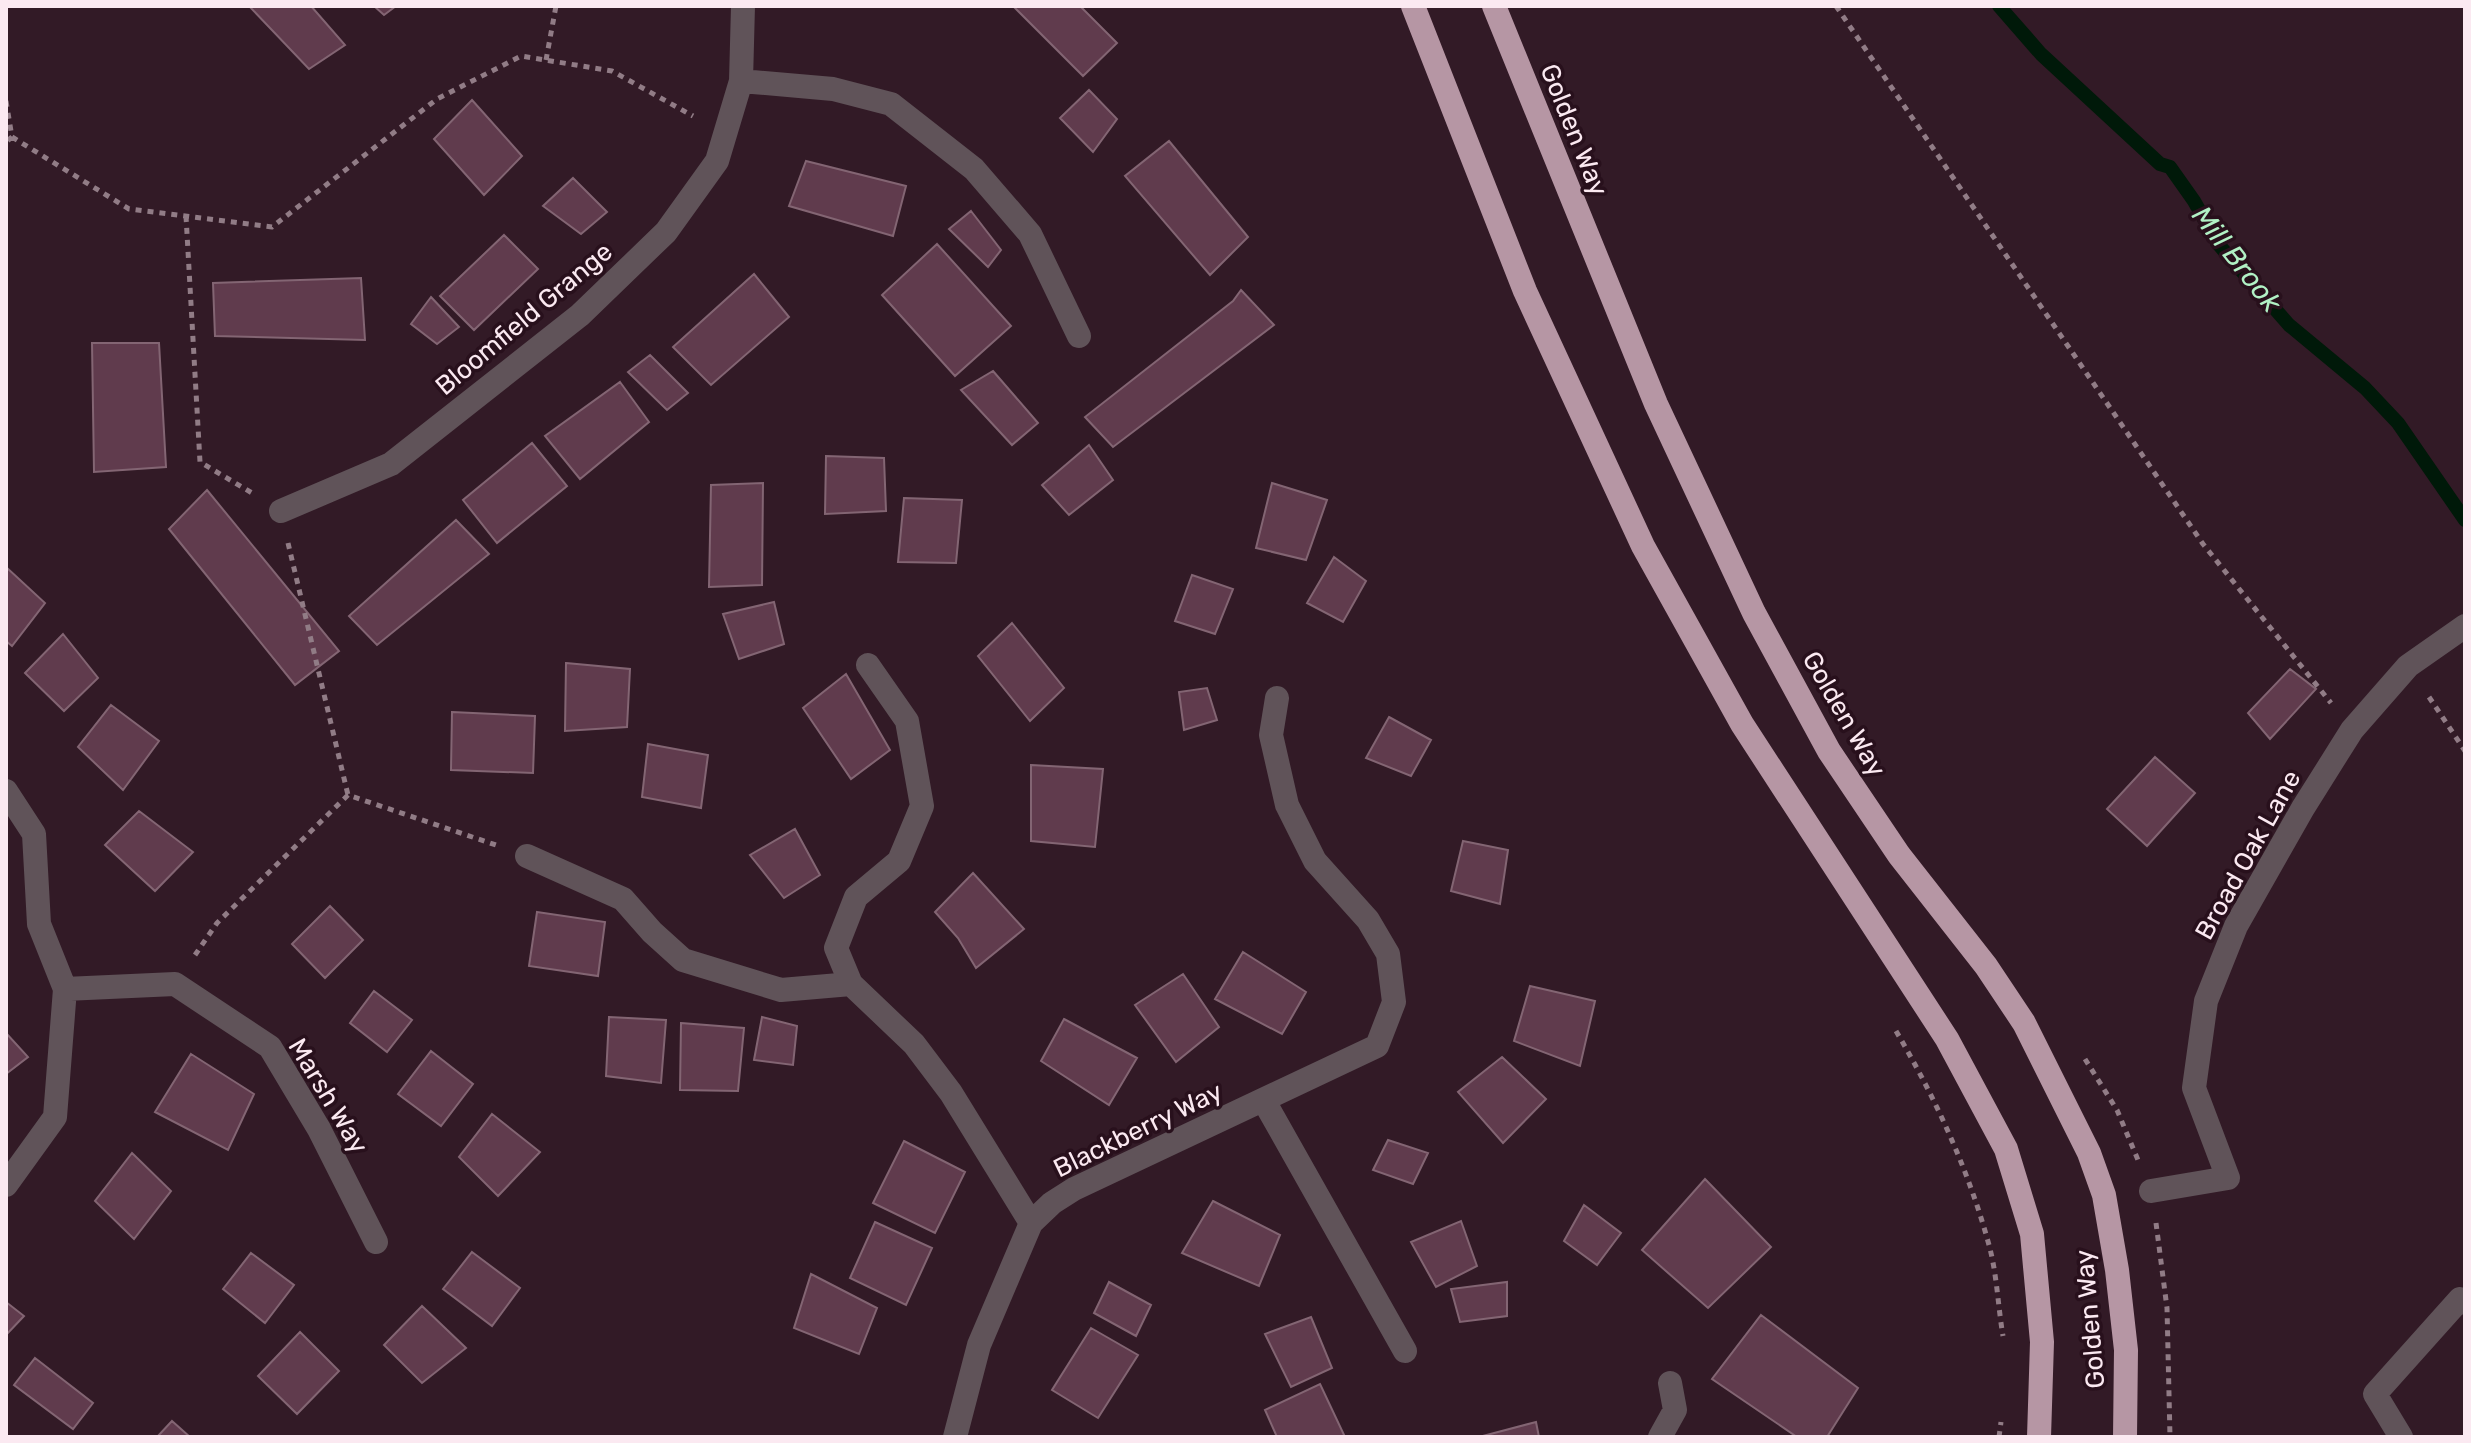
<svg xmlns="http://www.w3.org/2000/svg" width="2471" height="1443" font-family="Rubik,sans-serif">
<rect width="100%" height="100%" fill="#321a26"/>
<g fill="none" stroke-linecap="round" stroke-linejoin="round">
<path stroke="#001909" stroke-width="14" d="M1999 6 2041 54 2160 164 2170 167 2194 201 2219 245 2289 325 2365 388 2398 423 2465 520"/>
</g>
<path fill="#603b4d" stroke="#836573" stroke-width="2" d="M249 6H311L345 45 309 69Z
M374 6H396L384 15Z
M1013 6H1080L1117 43 1083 76Z
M1089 90 1117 119 1093 152 1060 118Z
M472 100 522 156 484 195 434 139Z
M1169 141 1248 237 1210 275 1125 176Z
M806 161 906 186 893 236 789 206Z
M573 178 607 212 581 234 543 206Z
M971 211 1001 250 988 267 949 229Z
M504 235 538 269 474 330 440 296Z
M937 244 1011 326 955 376 882 295Z
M754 274 789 317 711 385 673 347Z
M361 278 365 340 215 336 213 283Z
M1241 290 1274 325 1113 447 1085 417 1233 301Z
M431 297 459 327 437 344 411 324Z
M92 343H159L166 467 94 472Z
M650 355 688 393 667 410 628 372Z
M993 371 1038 423 1012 445 961 390Z
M620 382 649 422 580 479 545 436Z
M532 443 567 486 497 543 463 500Z
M1089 445 1113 480 1069 515 1042 485Z
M826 456 884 458 886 511 825 514Z
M763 483 762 585 709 587 711 485Z
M1272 483 1327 500 1306 560 1256 548Z
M207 490 339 651 295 685 169 529Z
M904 498 962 500 956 563 898 562Z
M456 520 489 554 377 645 349 616Z
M1334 557 1366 581 1343 622 1307 603Z
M6 567 45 603 12 646 6 641Z
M1192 575 1233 589 1215 634 1175 621Z
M774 602 784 644 739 659 723 614Z
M1012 623 1064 688 1030 721 978 656Z
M63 634 98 678 64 711 25 673Z
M566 663 630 669 627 727 565 731Z
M2290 669 2316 689 2270 739 2248 713Z
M846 674 890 750 851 779 803 708Z
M1207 688 1217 720 1184 730 1179 692Z
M111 705 159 741 123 790 78 747Z
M452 712 535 716 533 773 451 770Z
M1389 717 1431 740 1411 776 1366 758Z
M648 744 708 755 701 808 642 797Z
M2155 757 2195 793 2147 846 2107 809Z
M1031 765 1103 769 1095 847 1031 841Z
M139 811 193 852 155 891 105 845Z
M795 829 820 875 784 898 750 855Z
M1463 841 1508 850 1500 904 1451 891Z
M973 873 1024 929 976 968 958 938 935 912Z
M330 906 363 940 325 978 292 944Z
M537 912 605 922 598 976 529 966Z
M1243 952 1306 992 1282 1034 1215 999Z
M1183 974 1219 1027 1176 1062 1135 1005Z
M1530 986 1595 1001 1580 1066 1514 1041Z
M374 991 412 1020 387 1052 350 1023Z
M609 1017 666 1020 661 1083 606 1076Z
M762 1017 797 1026 793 1065 754 1060Z
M1064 1019 1137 1058 1109 1105 1041 1061Z
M681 1023 744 1028 738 1091 680 1090Z
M6 1033 28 1057 6 1074Z
M431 1051 473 1084 441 1126 398 1094Z
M191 1054 254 1094 228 1150 155 1112Z
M1502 1057 1546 1099 1503 1143 1458 1092Z
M492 1114 540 1152 498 1196 459 1157Z
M1388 1140 1428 1153 1413 1184 1373 1170Z
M904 1141 965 1172 935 1233 873 1203Z
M132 1153 171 1191 134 1239 95 1201Z
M1705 1179 1771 1247 1708 1308 1642 1250Z
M1213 1201 1280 1235 1259 1286 1182 1253Z
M1584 1205 1621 1233 1597 1265 1564 1241Z
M1461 1221 1477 1266 1436 1287 1411 1242Z
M875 1222 932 1248 906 1305 850 1278Z
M472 1252 520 1288 492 1326 443 1289Z
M251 1253 294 1285 265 1323 223 1289Z
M811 1274 877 1308 859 1354 794 1328Z
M1109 1282 1151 1305 1136 1336 1094 1313Z
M1507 1282V1316L1460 1322 1451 1289Z
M6 1302 24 1316 6 1335Z
M422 1306 466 1348 422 1383 384 1345Z
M1761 1315 1858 1388 1827 1437H1797L1712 1379Z
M1311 1317 1332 1368 1291 1387 1265 1334Z
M1091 1328 1138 1355 1098 1418 1052 1390Z
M300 1332 339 1371 297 1414 258 1376Z
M35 1358 93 1403 73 1429 14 1385Z
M1320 1384 1345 1437H1277L1265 1410Z
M172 1421 190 1437H157Z
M1536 1422 1539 1437H1479Z"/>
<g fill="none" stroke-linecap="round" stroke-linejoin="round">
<path stroke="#917c86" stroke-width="5" stroke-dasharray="6 6" stroke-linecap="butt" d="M1836 6 2203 544 2331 703
M546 60 556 6
M6 101 12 137 6 142
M12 137 129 209 272 227 437 99 521 56 612 71 693 116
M186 216 200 462 252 493
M288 543 348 795
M2429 697 2465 751
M195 955 217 923 348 795 496 845
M1896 1031C1935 1097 1969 1171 1989 1245 1997 1274 1998 1307 2003 1336
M2085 1059 2117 1110 2138 1160
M2156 1223 2167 1308 2170 1437
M1999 1437 2001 1422"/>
<path stroke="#605359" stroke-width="24" d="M741 81 833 89 891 104 974 169 1030 234 1079 336
M281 511 391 464 580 315 666 232 717 161 741 81 743 6
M868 665 907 721 922 806 899 861 856 897 836 948 851 984 914 1044 951 1093 1031 1223
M6 791 34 834 39 924 65 989 55 1117 6 1185
M527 856 623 899 652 932 683 960 781 990 851 984
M65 989 175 984 270 1047 319 1129 376 1242
M1264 1101 1405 1351
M2151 1191 2228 1178 2194 1088 2206 1001 2236 926 2303 808 2352 730 2408 666 2465 626
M955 1437 979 1345 1031 1223 1052 1203 1074 1189 1377 1046 1394 1002 1388 954 1368 920 1315 861 1287 805 1271 735 1277 698
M1660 1437 1675 1410 1670 1383
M2401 1437 2375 1394 2460 1299 2465 1303"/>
<path stroke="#b696a4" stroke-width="24" d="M1413 6 1525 291 1643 546 1742 724 1947 1039 2006 1149 2032 1234 2042 1342 2039 1437
M1494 6 1656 404 1754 613 1829 751 1899 855 1986 966 2024 1023 2089 1153 2104 1195 2117 1270 2126 1350 2125 1437"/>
</g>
<g text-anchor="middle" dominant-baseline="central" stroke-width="7" stroke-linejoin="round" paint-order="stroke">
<g font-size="26" fill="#fbe9f1" stroke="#28101c">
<text transform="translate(1574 130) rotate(68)">Golden Way</text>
<text transform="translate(524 319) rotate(-40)">Bloomfield Grange</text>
<text transform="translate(1844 714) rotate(60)">Golden Way</text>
<text transform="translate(2248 855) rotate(-61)">Broad Oak Lane</text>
<text transform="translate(328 1096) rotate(59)">Marsh Way</text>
<text transform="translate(1138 1130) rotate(-26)">Blackberry Way</text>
<text transform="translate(2090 1319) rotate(-95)">Golden Way</text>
</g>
<g font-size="28" font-style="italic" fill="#b1f1c5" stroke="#28101c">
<text transform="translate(2237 259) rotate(52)">Mill Brook</text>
</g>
</g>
<rect width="2471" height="1443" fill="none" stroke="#fbe9f1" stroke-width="16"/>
</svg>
